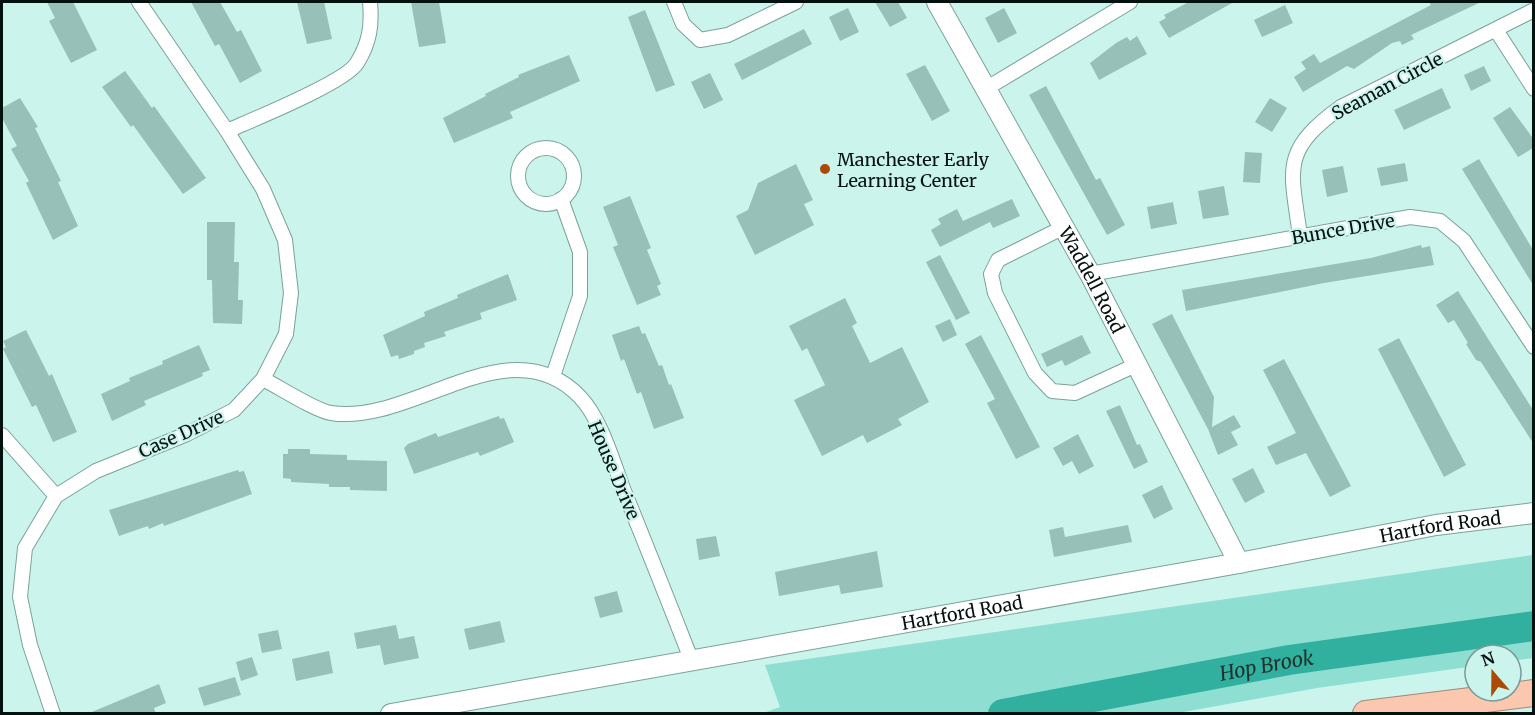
<svg xmlns="http://www.w3.org/2000/svg" width="1535" height="715" font-family="Merriweather,serif">
<rect width="100%" height="100%" fill="#caf4ec"/>
<path fill="#8edfd1" d="M1533 555V658L1511 661V655H1475V666L1317 688 1178 713H763L780 707 765 665Z"/>
<g fill="none" stroke-linecap="round" stroke-linejoin="round">
<path stroke="#32b09f" stroke-width="30" id="s1" d="M1003 714 1289 660 1534 626"/>
</g>
<path fill="#97c0b8" d="M47 2H73L97 50 71 63 49 21 55 18Z
M191 2H220L237 32 241 30 262 71 240 83 219 44 215 46Z
M297 2H324L332 39 307 44Z
M411 2H439L446 43 419 47Z
M875 2H898L907 18 890 27Z
M1189 2H1234L1169 38 1159 22 1166 18 1164 15Z
M1429 2H1481L1411 35 1414 39 1402 45 1400 41 1392 43 1354 69 1347 66 1303 92 1294 77 1306 69 1301 62 1314 54 1320 63 1431 5Z
M1285 5 1293 23 1262 37 1254 20Z
M848 8 859 32 840 41 829 17Z
M1004 8 1017 33 998 43 985 18Z
M645 10 675 85 656 92 628 17Z
M804 29 812 44 742 80 734 64Z
M1137 36 1147 54 1099 80 1090 63 1116 43 1127 37 1130 41Z
M569 55 580 81 510 112 513 118 454 143 443 118 486 96 485 94 519 77 518 75Z
M925 65 950 111 932 121 906 74Z
M1484 66 1491 81 1471 91 1464 75Z
M125 71 152 108 154 106 206 178 183 194 133 125 131 127 102 87Z
M710 73 723 100 704 109 691 82Z
M1046 86 1096 180 1100 178 1125 225 1107 235 1029 95Z
M1442 88 1451 108 1404 130 1394 110Z
M20 98 38 127 35 128 61 181 58 182 78 226 53 240 26 183 29 181 11 149 17 146 2 118V108Z
M1270 98 1287 108 1272 132 1255 122Z
M1510 107 1532 137 1533 145V148L1518 157 1493 118Z
M1245 152 1262 153 1260 183 1243 182Z
M1479 159 1533 250V285L1462 169Z
M1405 163 1408 181 1381 186 1377 168Z
M796 164 813 200 804 204 814 225 755 255 736 216 748 210 758 183Z
M1343 166 1348 192 1327 197 1322 170Z
M1224 186 1229 215 1203 219 1198 191Z
M630 196 651 248 647 250 661 284 657 286 661 295 637 305 613 247 618 245 603 207Z
M1012 199 1020 216 993 228 990 222 940 247 931 230 941 224 938 219 957 209 963 221Z
M1173 202 1177 224 1151 229 1147 207Z
M207 222H235L234 262H239L238 300H243L242 324 213 323 212 280H207Z
M1421 245 1422 248 1430 246 1434 265 1324 283 1186 311 1182 290 1371 258Z
M940 255 970 313 956 320 926 262Z
M508 274 517 300 480 313 482 319 444 332 446 336 424 343 425 347 414 351V354L399 359 398 355 391 357 383 335 425 316 424 312 458 298 457 295Z
M1458 291 1533 410V443L1481 362 1476 360 1466 344 1468 343 1454 320 1448 323 1436 305Z
M845 298 857 323 852 326 870 363 902 347 929 402 898 419 902 425 867 443 863 435 822 456 794 400 825 385 807 348 802 351 789 326Z
M1172 314 1214 397 1212 427 1234 415 1241 427 1231 432 1238 445 1218 455 1208 429 1152 324Z
M950 319 957 335 943 342 935 326Z
M639 326 642 334 645 333 659 366 662 365 669 385 671 384 684 418 654 429 641 392 637 394 624 359 621 361 612 335Z
M26 330 49 376 52 374 77 432 53 442 36 405 32 407 3 349 6 347 3 341Z
M981 335 1040 447 1016 459 987 403 995 399 965 344Z
M1082 335 1091 353 1065 366 1062 360 1047 367 1041 354Z
M1399 338 1466 465 1444 477 1378 349Z
M199 345 210 370 202 373 203 376 144 401 146 405 112 421 101 394 130 381 129 378 163 364 162 361Z
M1284 359 1351 486 1330 497 1306 453 1276 465 1267 447 1296 433 1263 370Z
M1120 405 1137 445 1140 444 1148 462 1134 469 1106 411Z
M499 416 500 419 504 418 514 442 480 456 478 452 414 474 404 448 408 444 436 433 438 437Z
M1078 434 1094 466 1079 474 1072 461 1063 466 1053 448Z
M288 449H310V454L347 455V460L387 461V491L350 490V487H329V484L291 482V479L283 478V454H288Z
M1253 468 1265 492 1245 503 1232 479Z
M238 470 239 472 244 471 252 494 164 526 163 523 149 529 148 526 119 536 109 510Z
M1162 485 1173 509 1154 519 1142 495Z
M1128 525 1132 542 1054 557 1049 530 1063 527 1065 537Z
M716 536 720 556 699 560 696 539Z
M877 551 883 587 841 594 839 585 779 596 775 572Z
M617 591 623 612 600 618 594 597Z
M500 621 505 642 469 650 464 629Z
M396 625 399 639 414 636 419 658 384 665 380 645 357 649 354 633Z
M278 630 282 649 262 653 258 634Z
M329 651 333 673 296 681 292 659Z
M252 657 258 675 241 681 236 662Z
M235 677 241 695 204 706 198 688Z
M159 684 166 703 154 708 156 714H87Z"/>
<g fill="none" stroke-linecap="round" stroke-linejoin="round">
<g stroke="#7ba29b" stroke-width="16">
<path id="street" d="M674 2 683 24 700 40 728 35 796 2
M1496 30 1534 89
M987 88 1130 2
M227 131C252 120 346 82 357 63 370 42 372 25 370 2
M518 176a28 28 0 1 1 56 0a28 28 0 1 1-56 0Z
M1064 227 998 260 991 274 995 293 1035 373 1052 391 1075 393 1138 364
M1300 236C1291 169 1280 151 1341 107L1534 10
M1090 274 1410 217 1440 221 1464 241 1534 347
M553 376 580 296V252L561 199
M263 379C279 387 316 411 331 413 412 426 509 323 580 397 601 419 613 462 624 491 647 547 669 603 691 659
M2 435 56 496
M53 714 30 645 20 597 25 548 56 496 96 471 187 434 234 410 263 379 286 334 291 293 285 240 263 189 227 131 139 2"/>
</g>
<g stroke="#7ba29b" stroke-width="22">
<g id="secondary">
<path id="s2" d="M937 2 1090 274 1239 563"/>
<path id="s3" d="M391 714 1239 563 1436 525 1534 513"/>
</g>
</g>
<g stroke="#a48777" stroke-width="28">
<path id="highway" d="M1366 714 1534 693"/>
</g>
<use href="#street" stroke="#fff" stroke-width="14"/>
<use href="#secondary" stroke="#fff" stroke-width="20"/>
<use href="#highway" stroke="#fbc7af" stroke-width="26"/>
</g>
<circle fill="#ab4905" stroke="#caf4ec" stroke-width="2" cx="825" cy="169" r="6"/>
<g text-anchor="middle" dominant-baseline="central" stroke-width="4.5" stroke-linejoin="round" paint-order="stroke">
<g font-size="18" fill="#03110f" stroke="#caf4ec">
<text transform="translate(1387 86) rotate(-28)">Seaman Circle</text>
<text transform="translate(1343 229) rotate(-10)">Bunce Drive</text>
<text stroke="none"><textPath href="#s2" startOffset="318">Waddell Road</textPath></text>
<text transform="translate(181 434) rotate(-24)">Case Drive</text>
<text transform="translate(614 470) rotate(67)">House Drive</text>
<text stroke="none"><textPath href="#s3" startOffset="1066">Hartford Road</textPath></text>
<text stroke="none"><textPath href="#s3" startOffset="580">Hartford Road</textPath></text>
</g>
<g font-size="18" fill="#03110f" stroke="#caf4ec" text-anchor="start">
<text x="837" y="159">Manchester Early<tspan x="837" dy="21">Learning Center</tspan></text>
</g>
<g font-size="20" font-style="italic" fill="#1d322e" stroke="#caf4ec">
<text stroke="none"><textPath href="#s1" startOffset="268">Hop Brook</textPath></text>
</g>
</g>
<rect width="1535" height="715" fill="none" stroke="#03110f" stroke-width="6"/>
<g transform="translate(1493 673) rotate(340)"><circle r="28" fill="#caf4ec" stroke="#7a9994" stroke-width="1.5"/>
<path d="M0-4.5L10 22L0 15L-10 22Z" fill="#ab4905"/>
<text y="-9" font-size="16" font-weight="bold" text-anchor="middle" fill="#03110f">N</text>
</g>
</svg>
